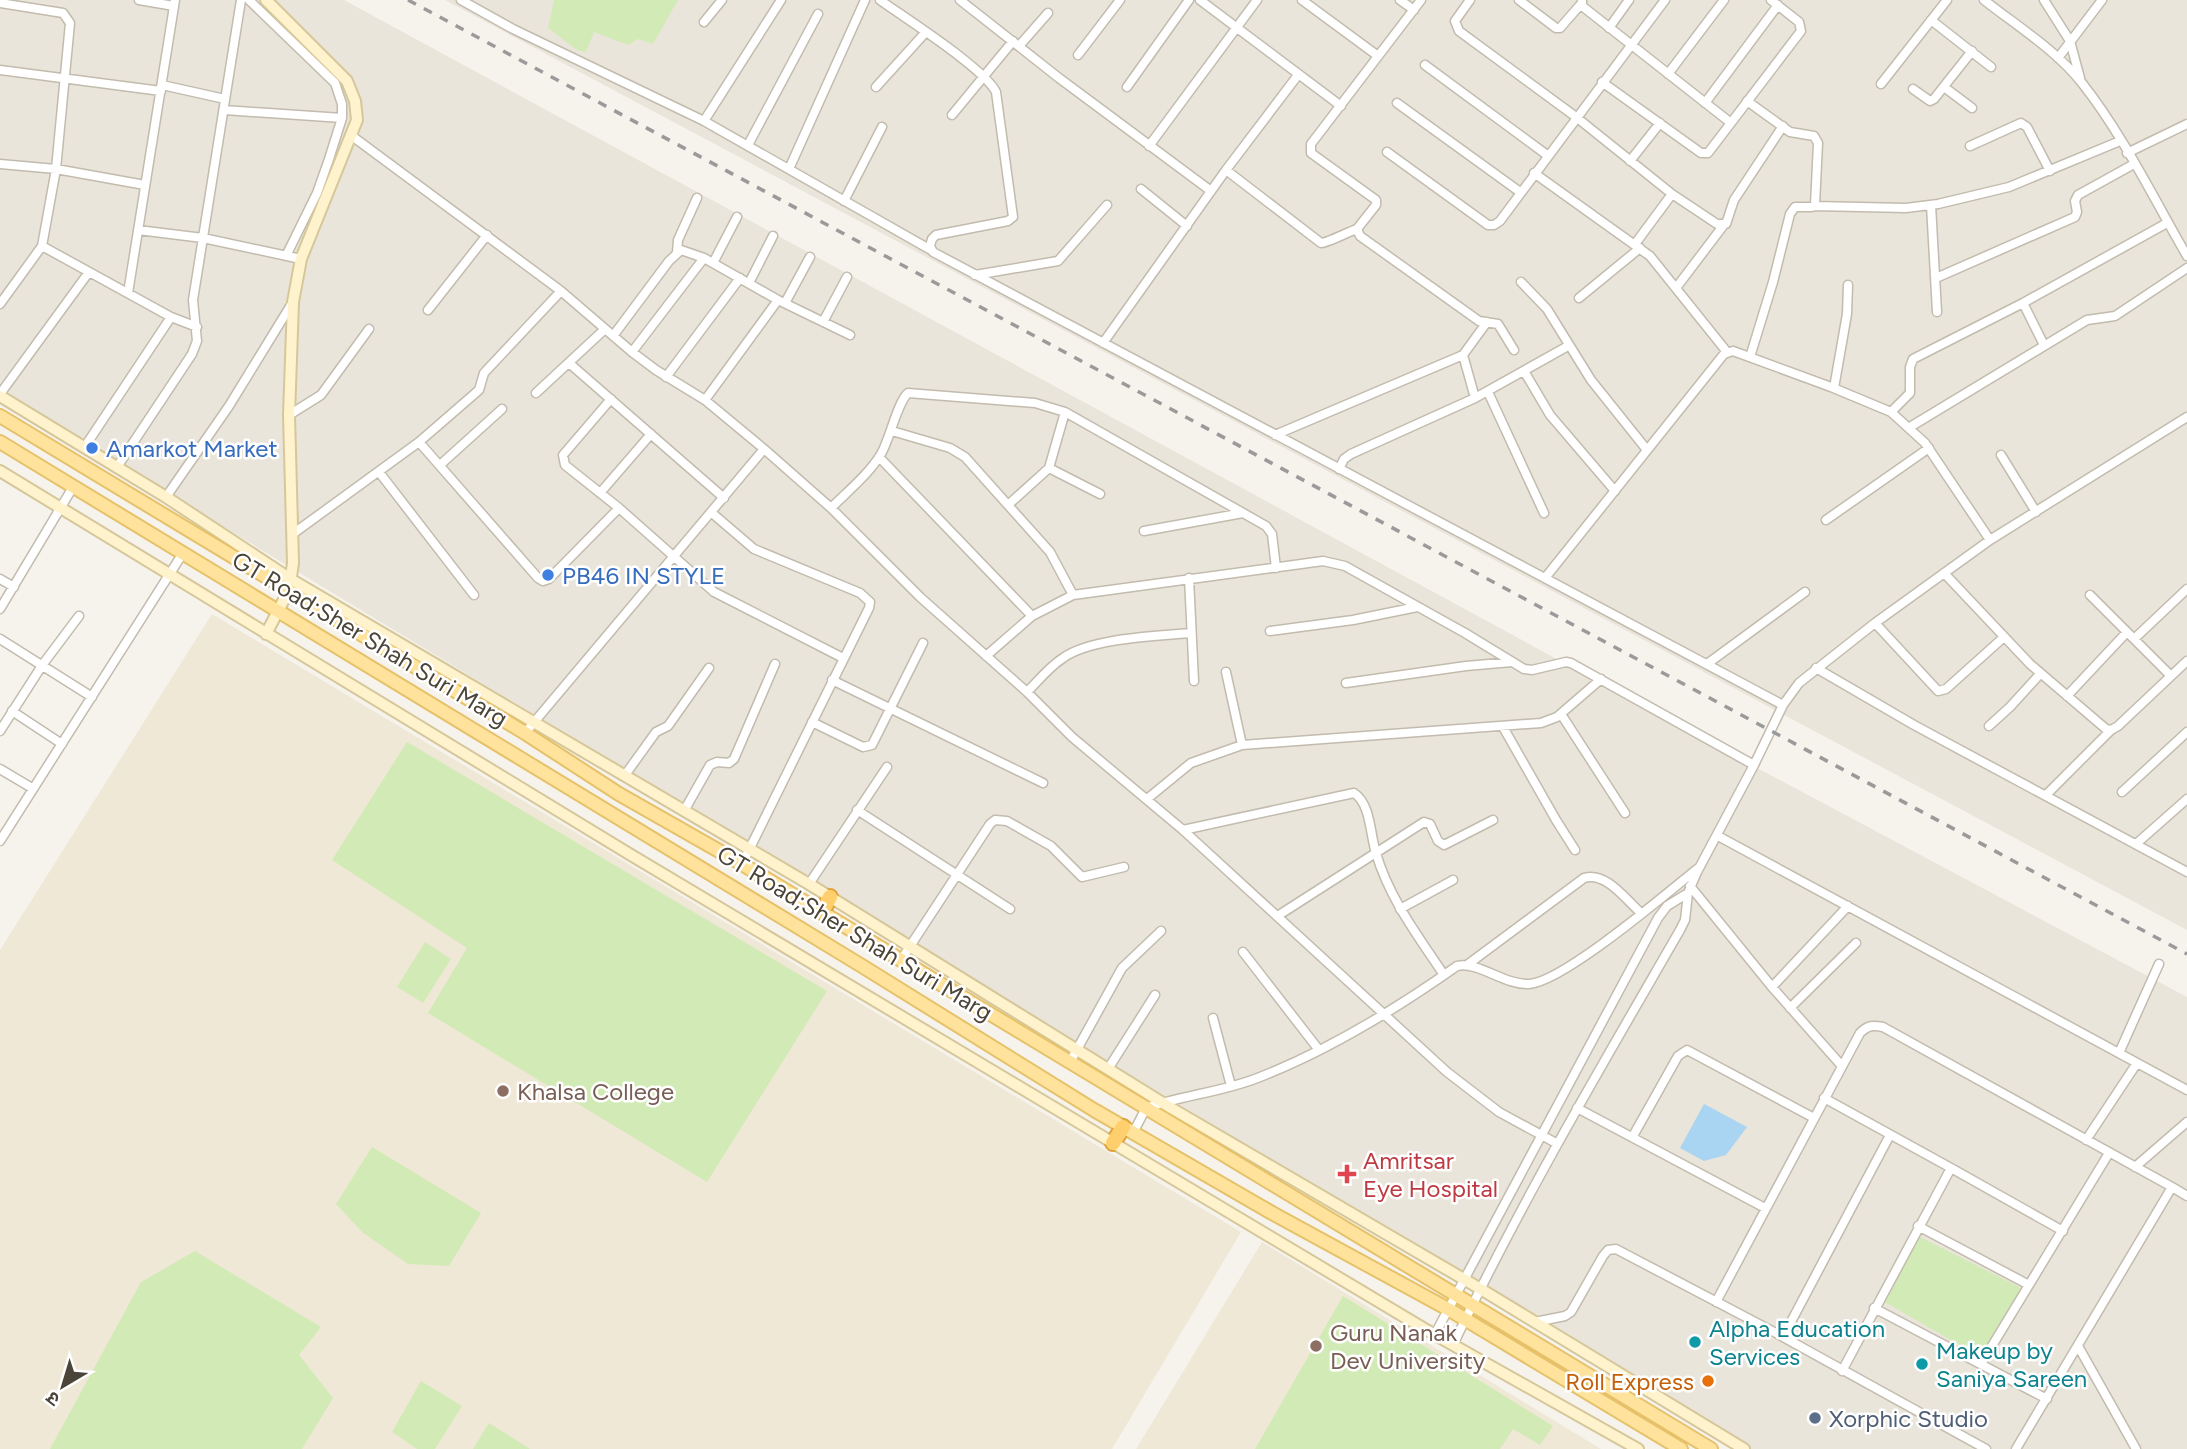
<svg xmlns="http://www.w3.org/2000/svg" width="2187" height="1449" font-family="Figtree,'Noto Sans Devanagari',sans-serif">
<rect width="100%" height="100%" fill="#f6f3ec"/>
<path fill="#eae5da" d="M0 0H344L1759 769 2187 997V1449H1750L0 392Z
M445 0H2187V930Z"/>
<path fill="#efe8d6" d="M212 614 1241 1232 1112 1449H0V950Z
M1262 1242 1601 1449H1136Z"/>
<path fill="#d2eab5" d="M554 0H678L653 44 638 39 628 45 594 32 586 52 577 50 548 28Z
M407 742 827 991 707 1182 428 1013 467 948 332 860Z
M425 942 451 959 423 1003 397 987Z
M372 1147 481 1213 449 1266 408 1264 362 1232 336 1204Z
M1918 1236 2023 1289 1982 1358 1883 1301Z
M195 1251 321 1327 299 1355 333 1398 302 1449H50L141 1282Z
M1343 1296 1553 1426 1540 1445 1513 1429 1500 1449H1255Z
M421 1381 462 1406 435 1449H417L392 1432Z
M489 1423 530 1449H473Z"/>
<path fill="#a9d4f2" d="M1704 1104 1747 1127 1726 1155 1704 1161 1680 1148Z"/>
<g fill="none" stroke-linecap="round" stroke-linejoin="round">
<g stroke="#c2bbae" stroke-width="11">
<path id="street" d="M139 0 174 6
M249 0 335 83 342 104V118L329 159 317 193 286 256
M461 0 513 29 704 121 931 250
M880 0C905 18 984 68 996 92L1013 217 1008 221 936 235 932 239 930 246 933 252 1783 705
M960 0 1059 78 1211 191
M1200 0 1341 106
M1302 0 1378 56
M1400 0 1414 10
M1421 0 1311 144V153L1376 200V205L1357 229 1360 236 1479 321 1498 324 1514 350
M1470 0 1455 21 1459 31 1576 117 1672 194 1717 224H1726L1734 200 1783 126
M1519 0 1556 28H1560L1581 4
M1582 0V6L1731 123
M1984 0C2017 26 2056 50 2082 83 2123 135 2154 199 2187 256
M2044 0 2070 41 2080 78
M1931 20 1991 67
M704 22 722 0
M1609 28 1629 0
M1019 46 1048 13
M1078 55 1120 0
M2058 58 2102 0
M1425 65 1547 155
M0 70 161 91
M1668 74 1724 0
M1602 82 1701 153H1708L1801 31 1799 22 1771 0
M1881 84 1947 0
M162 85 225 99
M876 87 925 33
M1127 87 1189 0
M1944 87 1972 108
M1913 89 1930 101 1934 99 1972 51
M1747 101 1790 132 1814 136 1818 143 1815 205 1812 207H1795L1790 214 1773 282 1750 357
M1397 103 1520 192
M1705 103 1778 5
M224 110 342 118
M952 115 1013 41
M704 121 781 0
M352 136 561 291 632 352 656 370 705 400 764 449 831 508 920 597 1027 692 1072 737 1183 830 1447 1072 1499 1112 1556 1143
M748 145 818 14
M1149 146 1257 0
M1970 146 2021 123 2027 127 2050 171
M1387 152 1488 225H1494L1500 221 1665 0
M2127 153 2187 124
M1630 161 1660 123
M0 164 56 169 145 185
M789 169 865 0
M1226 170 1321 243C1327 243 1348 232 1357 229
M1534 173 1650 256 1727 352
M1141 189 1187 226
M844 201 882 127
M1931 205 1937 312
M1814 206 1906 208 1938 204 2009 187 2120 141
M138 230 203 238 301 259
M1635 244 1672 194
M42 246 171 317 197 327
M677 252 678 240 697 198
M713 263 737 217
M975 275 1058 261 1107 205
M1936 278 2075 217 2077 212 2075 201 2078 195 2134 164
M1521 282 1547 309 1591 380 1647 450
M749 283 773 236
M1676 288 1723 226
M128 293 175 0
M1579 298 1640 248
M785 303 810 257
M2023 303 2044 345
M0 304 42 246 56 169 70 23 63 13 0 3
M428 310 487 235
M823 322 847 277
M613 336 669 261 681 250 704 258 778 300 850 335
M1103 343 1226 170 1298 75
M632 352 704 258
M569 363 724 498
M1524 371 1550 415 1615 491
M666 377 740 278
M1834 388 1847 314 1848 285
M1488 392 1544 513
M536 393 605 329
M0 394 89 272
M1475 398 1463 355 1487 322
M611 399 563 455 565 465 619 508 714 592 843 658
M705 400 778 300
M1891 412 1910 393V367L1913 359 2023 303 2167 223
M289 415 321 395 369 329
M1910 427 2087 320 2115 316 2187 268
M892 431 950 448 965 457 1050 552 1073 595
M1275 435 1463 355
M419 442 538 578 543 581 549 579 619 508
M84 448 171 317
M2001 455 2036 512
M879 457 1032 616
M440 465 502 409
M117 467 192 354 197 341 193 300 241 0
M1049 468 1100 494
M1339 469 1344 459 1351 454 1475 398 1568 346
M379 472 474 595
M600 493 651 434
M166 497 229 406 291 305
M1008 505 1049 468 1065 412
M831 508C847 492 869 474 881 454 890 439 897 403 908 393L1035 403 1065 412 1266 526 1272 534 1276 568
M712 513 754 549 860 593 870 602 869 608 742 864
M1826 520 1929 448
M1144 531 1243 513
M294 533 419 442 479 390 484 373 561 291
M1944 573 2030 664 2106 729 2111 730 2118 726 2171 676
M1189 578 1194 681
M1545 578 1724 354 1733 351 1831 387 1891 412 1925 443 1990 540
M0 579 14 587
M2090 595 2171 676 2187 661
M0 609 73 487
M1875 623 1938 691 1946 689 2004 637
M1270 631 1353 620 1417 607
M0 639 92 697
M2134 639 2187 589
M986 656 1032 616 1073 595 1323 561 1345 566 1465 633 1524 669 1532 670 1566 662 1571 663 1754 765
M1707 664 1805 592
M1816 668 1914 725 2187 872
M1226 672 1242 745
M832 680 1043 783
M1346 683 1466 666 1512 662
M1027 692C1038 681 1049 667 1063 658 1091 638 1157 636 1191 633
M2067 696 2127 632
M12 711 62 744
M1561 714 1625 813
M812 722 863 747 872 745 923 643
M1989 726 2010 707 2040 674
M1503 727 1556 820 1575 850
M0 731 43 664 79 616
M525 733 764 449
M0 769 32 788
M625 775 656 732 668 726 709 668
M2122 792 2187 732
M2046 795 2111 730
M1147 799 1191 763 1242 745 1541 723 1557 717 1601 679
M857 810 1010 909
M684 811 710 765 717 762 729 763 734 759 775 664
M1183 830 1354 793C1371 804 1370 835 1376 853 1389 898 1418 936 1444 975
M1718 836 2187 1090
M0 841 183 553
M2136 844 2187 799
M809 884 887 767
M1690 886 1772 987 1841 1065
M1400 909 1453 880
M1279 915 1424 822 1430 824 1438 841 1444 845 1493 820
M1243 952 1319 1050
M901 960 990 824 995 820 1007 821 1051 846 1082 877 1124 867
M1467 965 1584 878C1606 871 1626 900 1641 913
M1772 987 1848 906
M1790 1008 1856 943
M1213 1018 1231 1086
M2119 1053 2159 964
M1070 1062 1122 968 1161 931
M1108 1069 1155 995
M1824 1098 1951 1168 1842 1371
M1577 1108 1765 1208
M1133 1133 1146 1108C1183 1095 1224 1092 1260 1077 1329 1050 1396 1009 1457 966 1478 961 1504 985 1529 984 1563 982 1666 894 1697 869
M1633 1136 1678 1056 1687 1050 1814 1118
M2086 1140 2137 1063
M2135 1167 2187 1122
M1951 1168 2063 1231
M2172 1187 2187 1196
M1918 1226 2029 1285 1981 1364
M2029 1285 2109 1153
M1716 1302 1860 1033C1868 1025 1873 1025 1883 1027L2172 1187 2016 1449
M1874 1308 2047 1399
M1535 1322 1565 1316 1571 1312 1603 1256 1608 1250 1616 1249 1776 1333 1986 1449
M1435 1334 1658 918 1667 906 1688 893
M1783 1337 1890 1135
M1453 1345C1521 1202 1601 1067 1680 930L1685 920 1688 893 1697 872 1754 765 1783 705 1799 683 1875 623 1990 540 2187 417
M2078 1346 2136 1449"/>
</g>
<g stroke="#d6c79b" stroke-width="14">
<path id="secondary" d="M266 0 347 81 355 101 357 120 301 259 293 302 289 415 293 563 289 590 266 634
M0 396 166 497 292 580 809 884 1171 1108 1479 1288 1744 1449
M0 471 631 855 1423 1328 1638 1449"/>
</g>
<g stroke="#e6c16a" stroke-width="16">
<path id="primary" d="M0 416 525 733 619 794 742 864 1711 1449
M0 442 862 966 1094 1110 1272 1213 1448 1309 1681 1449"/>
</g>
<g stroke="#e0a43c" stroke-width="18">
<path id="highway" d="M822 912 830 897
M1113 1143 1123 1127"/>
</g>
<use href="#street" stroke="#fff" stroke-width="8"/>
<use href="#secondary" stroke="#fff3cd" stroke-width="10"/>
<use href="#primary" stroke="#ffe39c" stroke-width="12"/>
<use href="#highway" stroke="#ffcf6e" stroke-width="14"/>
<path stroke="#9a9a9a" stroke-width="3.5" stroke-dasharray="9 9" stroke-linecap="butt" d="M408 0 2187 954"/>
</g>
<g fill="#3f7fe0" stroke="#fff" stroke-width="2.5">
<circle cx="92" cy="448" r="7"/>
<circle cx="548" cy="575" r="7"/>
</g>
<g fill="#8d6e63" stroke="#fff" stroke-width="2.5">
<circle cx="503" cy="1091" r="7"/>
<circle cx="1316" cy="1346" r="7"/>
</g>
<path fill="#e0444e" stroke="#fff" stroke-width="2.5" d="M1343.5 1163.5h7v7h7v7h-7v7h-7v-7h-7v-7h7z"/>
<g fill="#0f9aa8" stroke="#fff" stroke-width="2.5">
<circle cx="1695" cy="1342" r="7"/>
<circle cx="1922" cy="1364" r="7"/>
</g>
<circle fill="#e8710a" stroke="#fff" stroke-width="2.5" cx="1708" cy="1381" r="7"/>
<circle fill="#5c6f8a" stroke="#fff" stroke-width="2.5" cx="1815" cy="1418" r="7"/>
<g text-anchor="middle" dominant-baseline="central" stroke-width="5" stroke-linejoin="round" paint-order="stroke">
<g font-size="24" fill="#366cbe" stroke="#fff" text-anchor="start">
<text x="106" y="448">Amarkot Market</text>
<text x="562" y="575">PB46 IN STYLE</text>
</g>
<g font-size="24" fill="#4b4439" stroke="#fff">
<text transform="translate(370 639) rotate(31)">GT Road;Sher Shah Suri Marg</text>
<text transform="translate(855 933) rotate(31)">GT Road;Sher Shah Suri Marg</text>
</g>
<g font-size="24" fill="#785e54" stroke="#fff" text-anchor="start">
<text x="517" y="1091">Khalsa College</text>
<text x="1330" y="1332">Guru Nanak<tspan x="1330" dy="28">Dev University</tspan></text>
</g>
<g font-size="24" fill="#be3a42" stroke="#fff" text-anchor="start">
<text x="1363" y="1160">Amritsar<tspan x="1363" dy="28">Eye Hospital</tspan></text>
</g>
<g font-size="24" fill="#0d838f" stroke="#fff" text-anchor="start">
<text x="1709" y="1328">Alpha Education<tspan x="1709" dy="28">Services</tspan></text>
<text x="1936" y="1350">Makeup by<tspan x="1936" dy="28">Saniya Sareen</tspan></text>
</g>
<g font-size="24" fill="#c56008" stroke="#fff" text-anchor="end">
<text x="1694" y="1381">Roll Express</text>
</g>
<g font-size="24" fill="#4e5e75" stroke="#fff" text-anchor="start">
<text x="1829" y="1418">Xorphic Studio</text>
</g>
</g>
<g transform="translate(63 1386) rotate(218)" stroke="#ffffff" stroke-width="5" paint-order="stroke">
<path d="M0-5L12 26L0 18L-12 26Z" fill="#4b4439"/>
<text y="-10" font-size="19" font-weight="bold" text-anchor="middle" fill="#4b4439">उ</text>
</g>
</svg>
